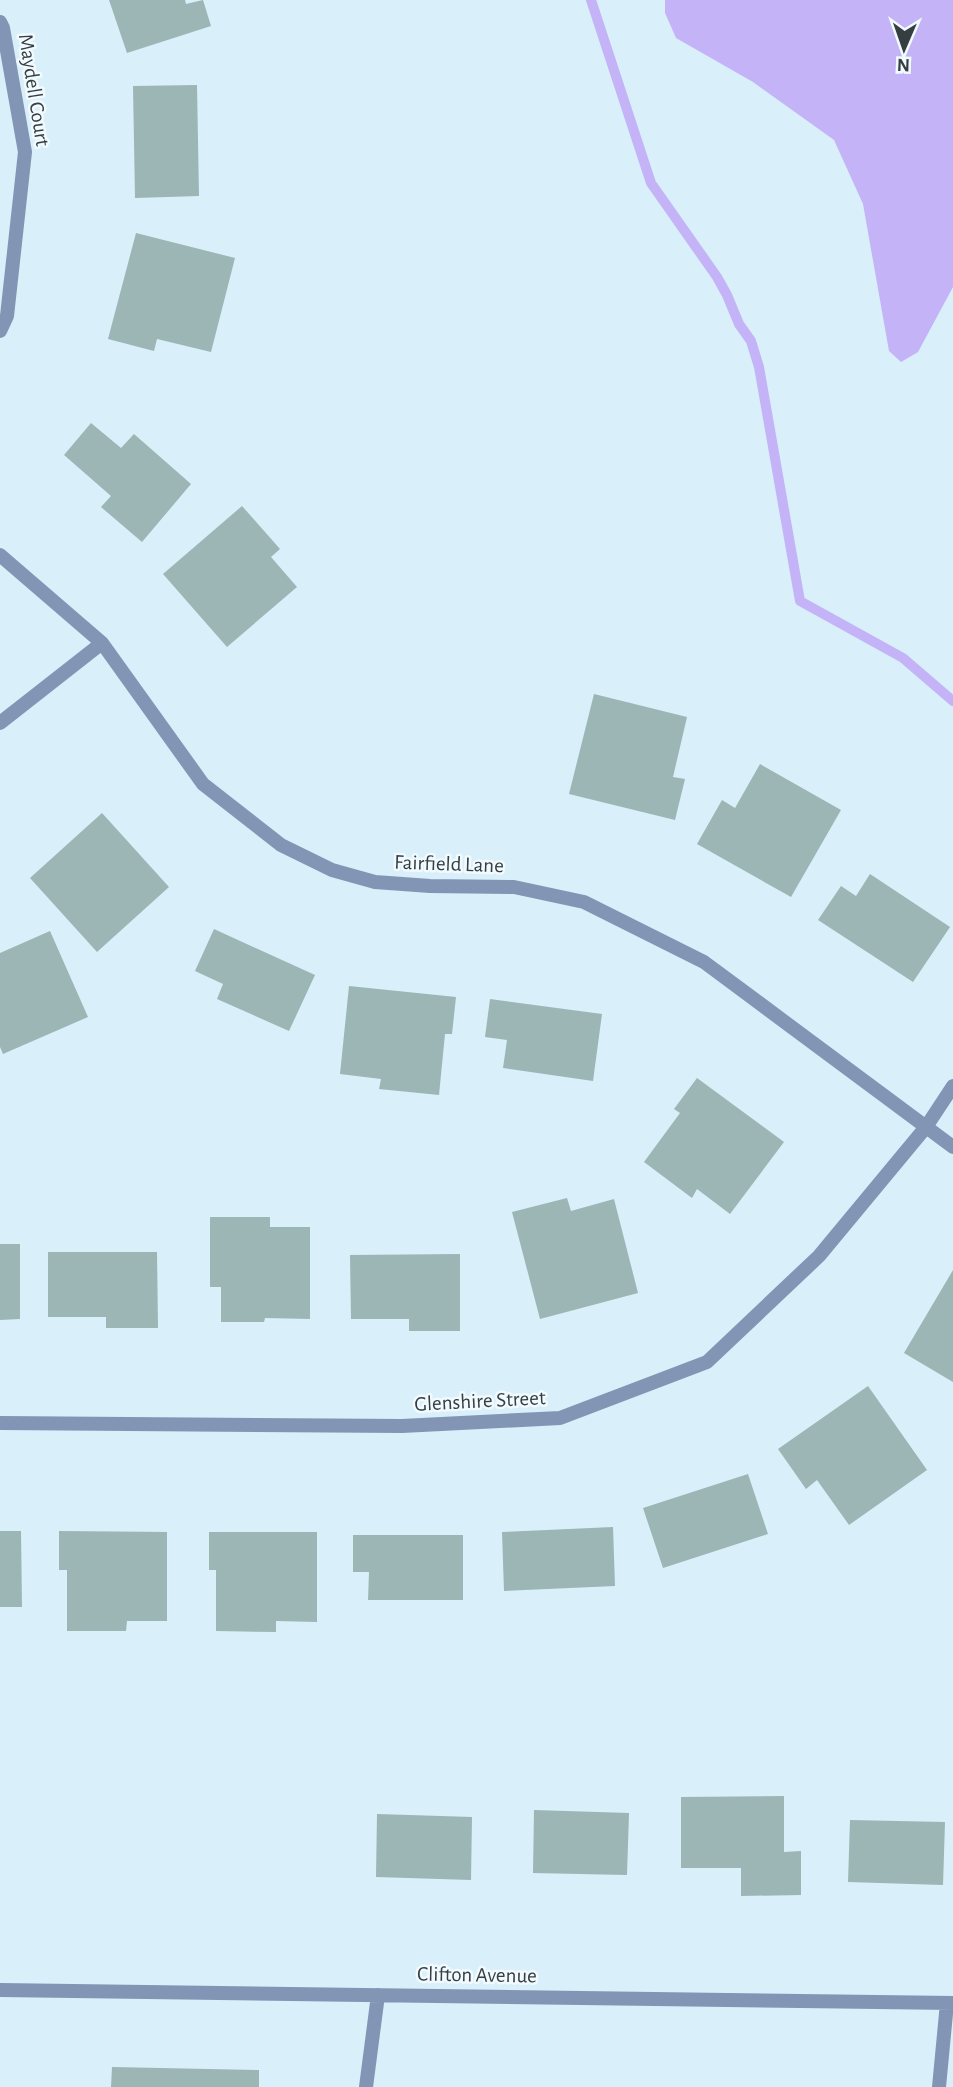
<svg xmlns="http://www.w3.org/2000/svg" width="953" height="2087" font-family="'Alegreya Sans',sans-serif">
<rect width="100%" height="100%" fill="#d9effa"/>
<path fill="#c4b4f7" d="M665 0H953V287L918 352 901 362 889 351 863 204 834 140 753 82 676 38 665 13Z"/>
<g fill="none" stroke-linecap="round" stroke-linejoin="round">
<path stroke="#c4b4f7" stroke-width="10" d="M591 0 651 183 717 277 727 295 739 324 751 341 759 367 800 601 903 658 953 701"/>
</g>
<path fill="#9cb5b5" d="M109 0H185L186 4 203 0 211 26 127 53Z
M197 85 199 196 135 198 133 86Z
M136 233 235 258 211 352 157 339 154 351 108 339Z
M91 423 121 448 134 434 191 484 142 542 101 507 111 496 64 455Z
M242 506 280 549 271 557 297 587 227 647 163 574Z
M594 694 687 717 673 777 685 779 675 820 569 794Z
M760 764 841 810 791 897 697 844 722 800 735 808Z
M102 813 169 887 97 952 30 878Z
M870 874 950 927 913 982 818 920 841 886 856 896Z
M214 929 315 975 289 1031 217 999 223 984 195 971Z
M50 931 88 1017 3 1054 0 1047V953Z
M349 986 456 997 452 1034H445L439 1095 379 1089 381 1079 340 1074Z
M490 999 602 1014 593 1081 503 1068 507 1040 485 1037Z
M697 1078 784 1142 730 1214 697 1189 692 1198 644 1162 680 1113 674 1109Z
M567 1198 571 1211 614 1199 638 1293 540 1319 512 1212Z
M210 1217H270V1227H310V1319L265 1318 264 1322H221V1287H210Z
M0 1244H20V1319L0 1320Z
M48 1252H157L158 1328H106V1317H48Z
M460 1254V1331H409V1319H351L350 1255Z
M953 1270V1382L904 1353Z
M868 1386 927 1470 849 1525 817 1480 806 1489 778 1449Z
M748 1474 768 1534 663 1568 643 1508Z
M613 1527 615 1586 504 1591 502 1532Z
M0 1531H21L22 1607H0Z
M59 1531 167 1532V1621H127L126 1631H67V1570H59Z
M209 1532H317V1622L276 1621V1632L216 1631V1570H209Z
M353 1535H463V1600H368L369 1572H353Z
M784 1796V1852L801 1851V1895L741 1896V1868H681V1797Z
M534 1810 629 1813 627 1875 533 1873Z
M377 1814 472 1817 471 1880 376 1877Z
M850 1820 945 1822 943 1885 848 1882Z
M112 2067 259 2070V2087H111Z"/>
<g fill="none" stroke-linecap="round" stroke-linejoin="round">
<path stroke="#8295b5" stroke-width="14" d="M0 22 3 28 25 152 7 316 0 331
M0 555 102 643 203 784 281 845 332 870 375 882 430 886 514 887 584 902 704 962 953 1147
M0 723 102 643
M0 1423 402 1426 560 1418 707 1362 819 1256 926 1127 953 1086
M0 1990 953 2003
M366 2087 378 1995
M939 2087 947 2003"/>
</g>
<g text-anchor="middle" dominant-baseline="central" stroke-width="5" stroke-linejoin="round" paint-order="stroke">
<g font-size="21" fill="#363e42" stroke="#f1fafe">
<text transform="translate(34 90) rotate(81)">Maydell Court</text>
<text transform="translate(449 864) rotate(2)">Fairfield Lane</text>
<text transform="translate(480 1401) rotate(-3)">Glenshire Street</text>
<text transform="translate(477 1975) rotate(1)">Clifton Avenue</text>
</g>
</g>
<g transform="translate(904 49) rotate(182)" stroke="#f1fafe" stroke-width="5" paint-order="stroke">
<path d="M0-5L12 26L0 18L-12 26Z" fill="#363e42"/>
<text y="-10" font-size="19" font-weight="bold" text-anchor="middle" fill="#363e42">N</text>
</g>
</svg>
